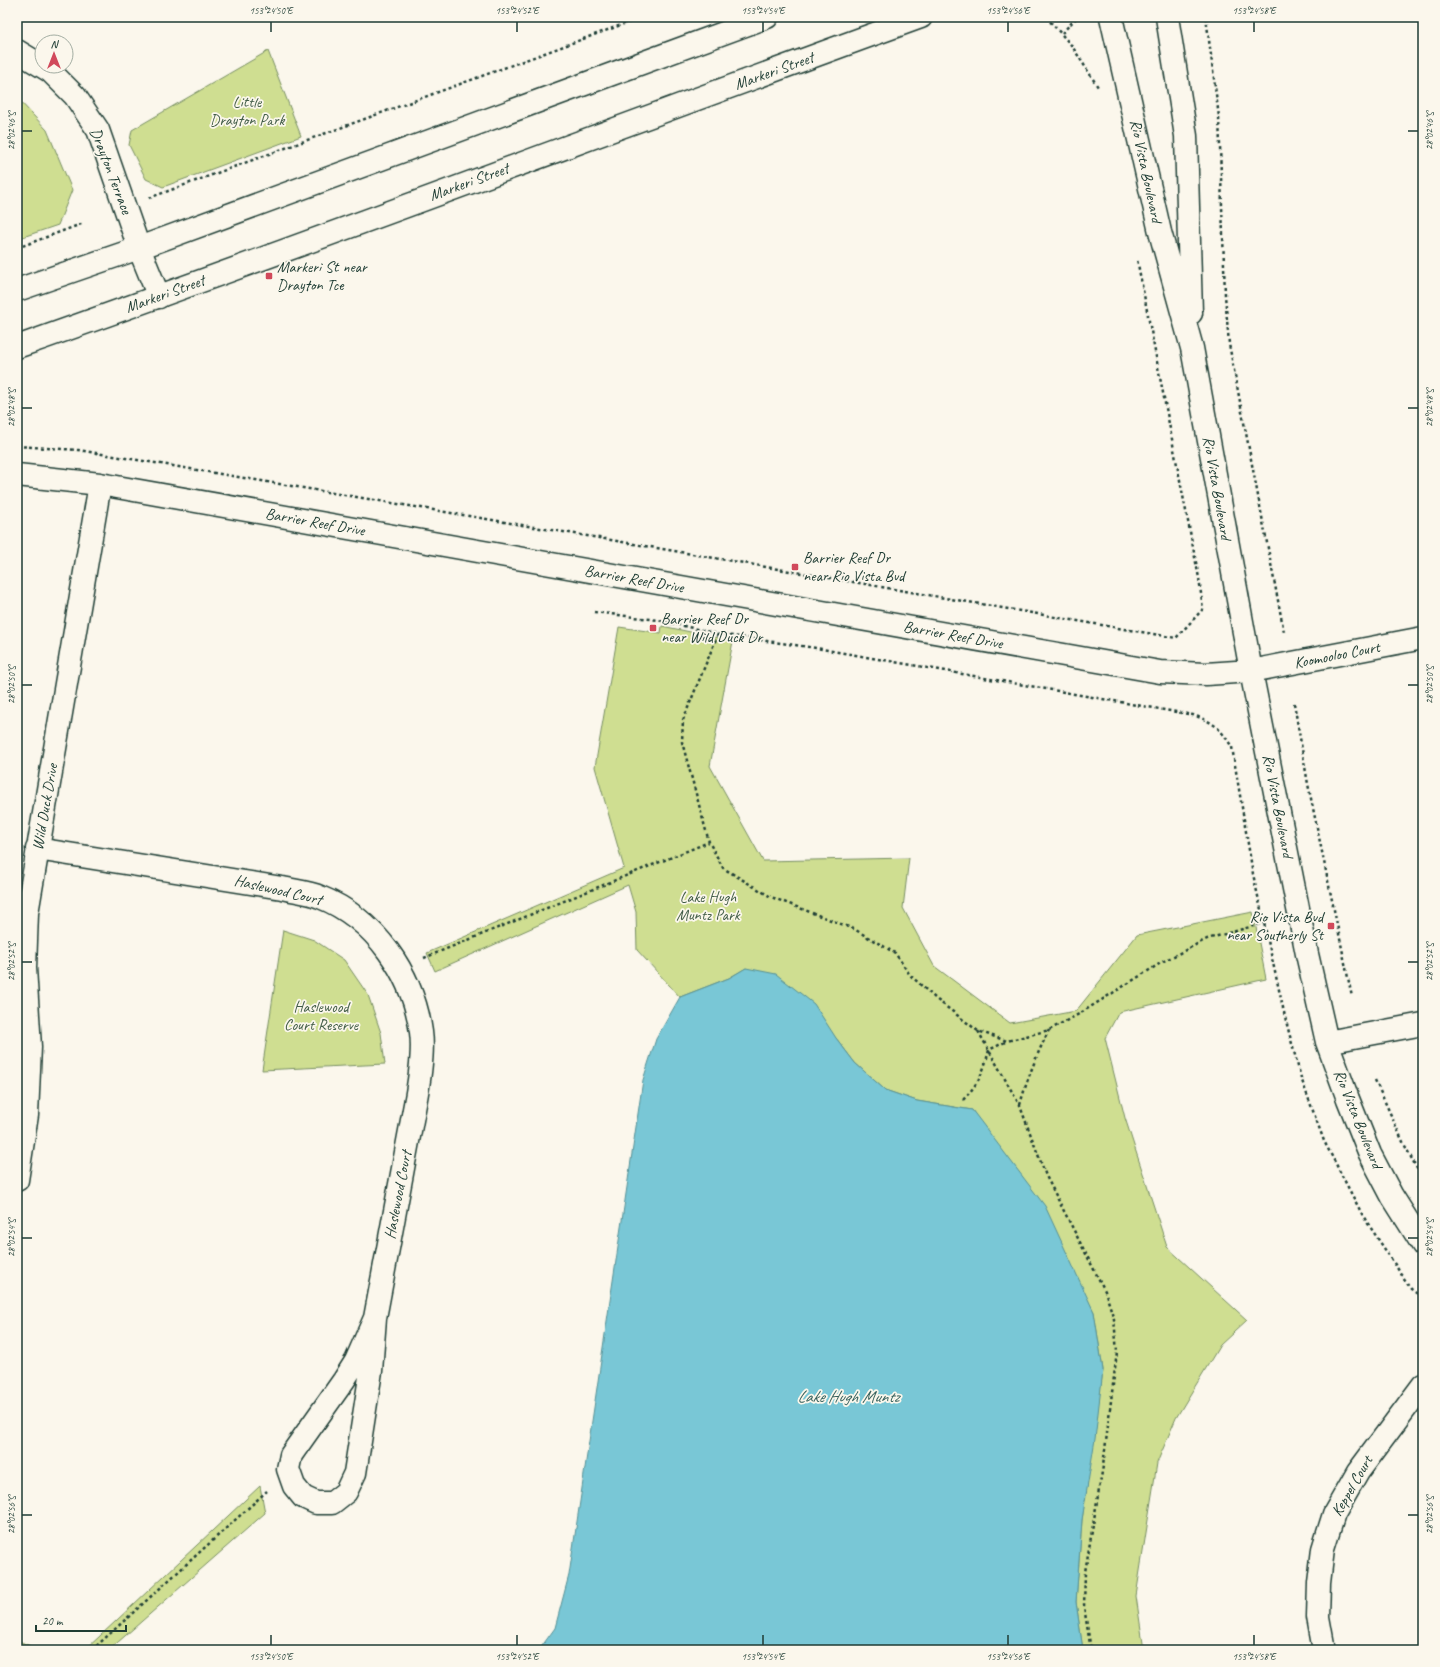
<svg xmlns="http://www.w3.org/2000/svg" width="1440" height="1667" font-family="Caveat,sans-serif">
<rect width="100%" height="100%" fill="#fbf7ec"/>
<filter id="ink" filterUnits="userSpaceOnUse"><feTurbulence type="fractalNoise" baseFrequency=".025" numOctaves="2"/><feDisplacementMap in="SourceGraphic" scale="8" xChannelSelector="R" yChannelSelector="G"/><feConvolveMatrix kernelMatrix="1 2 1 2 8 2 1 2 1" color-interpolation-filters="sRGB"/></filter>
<g filter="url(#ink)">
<path fill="#cfde91" stroke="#778e62" d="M268 51 301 136 163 187 146 179 129 145 132 130Z
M17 98 47 130 72 190 58 225 17 239Z
M662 626 733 641 710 766 763 861 909 858 903 908 934 966 1010 1023 1076 1011 1137 935 1253 912 1266 979 1119 1012 1105 1038 1125 1118 1167 1247 1247 1320 1220 1345 1176 1418 1157 1463 1136 1596 1144 1650H1083L1076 1602 1082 1520 1103 1370 1094 1312 1076 1278 972 1110 917 1101 885 1090 855 1063 836 1038 746 968 729 978 680 997 637 950 636 912 628 885 435 971 427 953 624 868 595 767 619 627 661 633Z
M283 930 314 940 344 960 368 995 381 1033 385 1064 262 1070Z
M260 1486 265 1513 109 1650H85Z
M17 1640 39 1650H17Z"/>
<path fill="#79c7d6" stroke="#559095" d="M746 968 776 974 814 1004 836 1038 855 1063 885 1090 917 1101 972 1110 1045 1206 1094 1312 1103 1370 1095 1439 1082 1520 1076 1602 1083 1650H539L555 1628 569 1575 643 1080 656 1039 680 997 729 978Z"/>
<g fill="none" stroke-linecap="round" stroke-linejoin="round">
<g stroke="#1f3d34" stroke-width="25">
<path id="minor" d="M1111 17 1160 232 1192 348 1251 671 1307 954 1327 1042 1348 1099 1370 1154 1392 1196 1423 1245
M1167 17 1186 136 1191 313
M17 51 50 71 75 96 98 130 139 248 159 297
M17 475 100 484 1160 672 1206 674 1251 671 1423 638
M37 849 282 888C294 891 309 892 320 897 375 919 413 974 421 1032 424 1053 419 1083 415 1104L375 1318 371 1371 355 1473 346 1492 332 1503H316L303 1497 294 1486 288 1469 291 1455 344 1380 356 1361 375 1318
M1327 1042 1423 1024
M17 1180 27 1115 30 1047 25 968 27 913 100 484
M1324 1650 1318 1617 1319 1583 1323 1549 1334 1514 1358 1472 1423 1385"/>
</g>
<g stroke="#1f3d34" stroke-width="25">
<path id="major" d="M17 290 139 248 767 17
M17 347C320 240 620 126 921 17"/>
</g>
<path stroke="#1f3d34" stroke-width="2.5" stroke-dasharray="3 3" stroke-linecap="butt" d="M1046 17 1072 46 1098 87
M1206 17 1219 117 1225 295 1229 344 1284 632
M1062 33 1077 17
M149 198 643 17
M17 248 84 223
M17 446 78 450 605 539 1176 638 1203 609 1199 578 1137 259
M594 612 658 620 718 634 816 648 1193 715C1215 723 1219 727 1232 747L1253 874 1286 1021 1301 1078 1324 1141 1363 1216 1411 1289 1423 1298
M718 634 683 720 682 742 709 842 723 868 771 897 854 929 895 953 910 975 936 999 978 1031 1007 1041 1049 1030 1079 1014 1164 961 1207 939 1264 923
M1294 703 1308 784 1352 997
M424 958 709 842
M978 1031 1020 1106 1046 1176 1105 1291 1114 1319 1117 1352 1103 1466 1085 1572 1084 1607 1091 1650
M1375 1080 1404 1144 1423 1180
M963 1100C979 1082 983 1074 989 1050L1007 1041
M1020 1105C1027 1079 1037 1054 1049 1030
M92 1650 267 1491"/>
<use href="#minor" stroke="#fbf7ec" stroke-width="22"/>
<use href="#major" stroke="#fbf7ec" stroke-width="22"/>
</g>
</g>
<path fill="none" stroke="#1f3d34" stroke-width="1.5" d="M271 22V32M517 22V32M763 22V32M1008 22V32M1254 22V32M22 131H32M1408 131H1418M22 408H32M1408 408H1418M22 685H32M1408 685H1418M22 962H32M1408 962H1418M22 1238H32M1408 1238H1418M22 1515H32M1408 1515H1418M271 1635V1645M517 1635V1645M763 1635V1645M1008 1635V1645M1254 1635V1645"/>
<g fill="#d1495b" stroke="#fbf7ec" stroke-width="1.5">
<rect x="265" y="272" width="8" height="8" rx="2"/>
<rect x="791" y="563" width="8" height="8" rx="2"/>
<rect x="649" y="624" width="8" height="8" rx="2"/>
<rect x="1327" y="922" width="8" height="8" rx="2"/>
</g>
<g text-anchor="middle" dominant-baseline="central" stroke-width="3.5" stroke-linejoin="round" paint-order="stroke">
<g font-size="16" fill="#1f3d34" stroke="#fbf7ec">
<text transform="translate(774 71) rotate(-20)">Markeri Street</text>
<text transform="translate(111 171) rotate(69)">Drayton Terrace</text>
<text transform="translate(1146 171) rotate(78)">Rio Vista Boulevard</text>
<text transform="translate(469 182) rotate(-20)">Markeri Street</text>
<text transform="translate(165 294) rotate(-20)">Markeri Street</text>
<text transform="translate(1217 488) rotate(80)">Rio Vista Boulevard</text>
<text transform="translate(315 522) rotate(10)">Barrier Reef Drive</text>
<text transform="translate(634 579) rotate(10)">Barrier Reef Drive</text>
<text transform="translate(953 635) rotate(10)">Barrier Reef Drive</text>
<text transform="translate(1337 655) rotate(-11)">Koomooloo Court</text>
<text transform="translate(1278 806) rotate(79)">Rio Vista Boulevard</text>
<text transform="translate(45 807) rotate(-80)">Wild Duck Drive</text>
<text transform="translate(278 890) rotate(13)">Haslewood Court</text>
<text transform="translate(1358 1119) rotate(68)">Rio Vista Boulevard</text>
<text transform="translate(398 1195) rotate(-79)">Haslewood Court</text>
<text transform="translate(1352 1486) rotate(-60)">Keppel Court</text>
</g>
<g font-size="16" fill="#425d47" stroke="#fbf7ec">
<text x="247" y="102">Little<tspan x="247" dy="18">Drayton Park</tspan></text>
<text x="708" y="897">Lake Hugh<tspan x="708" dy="18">Muntz Park</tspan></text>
<text x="321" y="1007">Haslewood<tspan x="321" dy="18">Court Reserve</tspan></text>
</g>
<g font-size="16" fill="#1f3d34" stroke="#fbf7ec" text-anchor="start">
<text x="277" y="267">Markeri St near<tspan x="277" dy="18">Drayton Tce</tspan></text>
<text x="803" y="558">Barrier Reef Dr<tspan x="803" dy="18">near Rio Vista Bvd</tspan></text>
<text x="661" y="619">Barrier Reef Dr<tspan x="661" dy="18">near Wild Duck Dr</tspan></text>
<text x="1323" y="917" text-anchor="end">Rio Vista Bvd<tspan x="1323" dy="18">near Southerly St</tspan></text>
</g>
<g font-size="17" font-style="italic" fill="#36605c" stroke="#fbf7ec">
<text x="848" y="1396">Lake Hugh Muntz</text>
</g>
</g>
<rect width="1440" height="1667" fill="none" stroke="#fbf7ec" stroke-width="44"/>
<g transform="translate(54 54)"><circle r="19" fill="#fbf7ec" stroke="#a3ada2"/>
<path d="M0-3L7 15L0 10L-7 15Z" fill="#d1495b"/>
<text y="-6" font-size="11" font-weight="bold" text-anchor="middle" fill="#1f3d34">N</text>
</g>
<path d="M36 1625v6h90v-6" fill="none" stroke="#1f3d34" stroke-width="2"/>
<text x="42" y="1625" font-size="12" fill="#1f3d34" stroke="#fbf7ec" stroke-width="3" paint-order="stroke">20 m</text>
<rect x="22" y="22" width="1396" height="1623" fill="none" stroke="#1f3d34" stroke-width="1.5"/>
<g font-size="10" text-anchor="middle" fill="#1f3d34">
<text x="271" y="14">153°24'50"E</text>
<text x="517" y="14">153°24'52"E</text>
<text x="763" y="14">153°24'54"E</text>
<text x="1008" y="14">153°24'56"E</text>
<text x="1254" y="14">153°24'58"E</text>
<text transform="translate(11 131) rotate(-90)" y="4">28°02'46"S</text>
<text transform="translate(1429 131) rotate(-90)" y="4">28°02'46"S</text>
<text transform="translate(11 408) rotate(-90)" y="4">28°02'48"S</text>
<text transform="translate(1429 408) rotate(-90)" y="4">28°02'48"S</text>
<text transform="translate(11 685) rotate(-90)" y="4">28°02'50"S</text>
<text transform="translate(1429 685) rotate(-90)" y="4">28°02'50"S</text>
<text transform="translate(11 962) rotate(-90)" y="4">28°02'52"S</text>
<text transform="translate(1429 962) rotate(-90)" y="4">28°02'52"S</text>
<text transform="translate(11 1238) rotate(-90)" y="4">28°02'54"S</text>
<text transform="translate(1429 1238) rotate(-90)" y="4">28°02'54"S</text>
<text transform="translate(11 1515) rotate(-90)" y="4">28°02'56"S</text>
<text transform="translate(1429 1515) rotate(-90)" y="4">28°02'56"S</text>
<text x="271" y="1660">153°24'50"E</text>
<text x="517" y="1660">153°24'52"E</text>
<text x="763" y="1660">153°24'54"E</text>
<text x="1008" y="1660">153°24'56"E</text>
<text x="1254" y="1660">153°24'58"E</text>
</g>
</svg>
